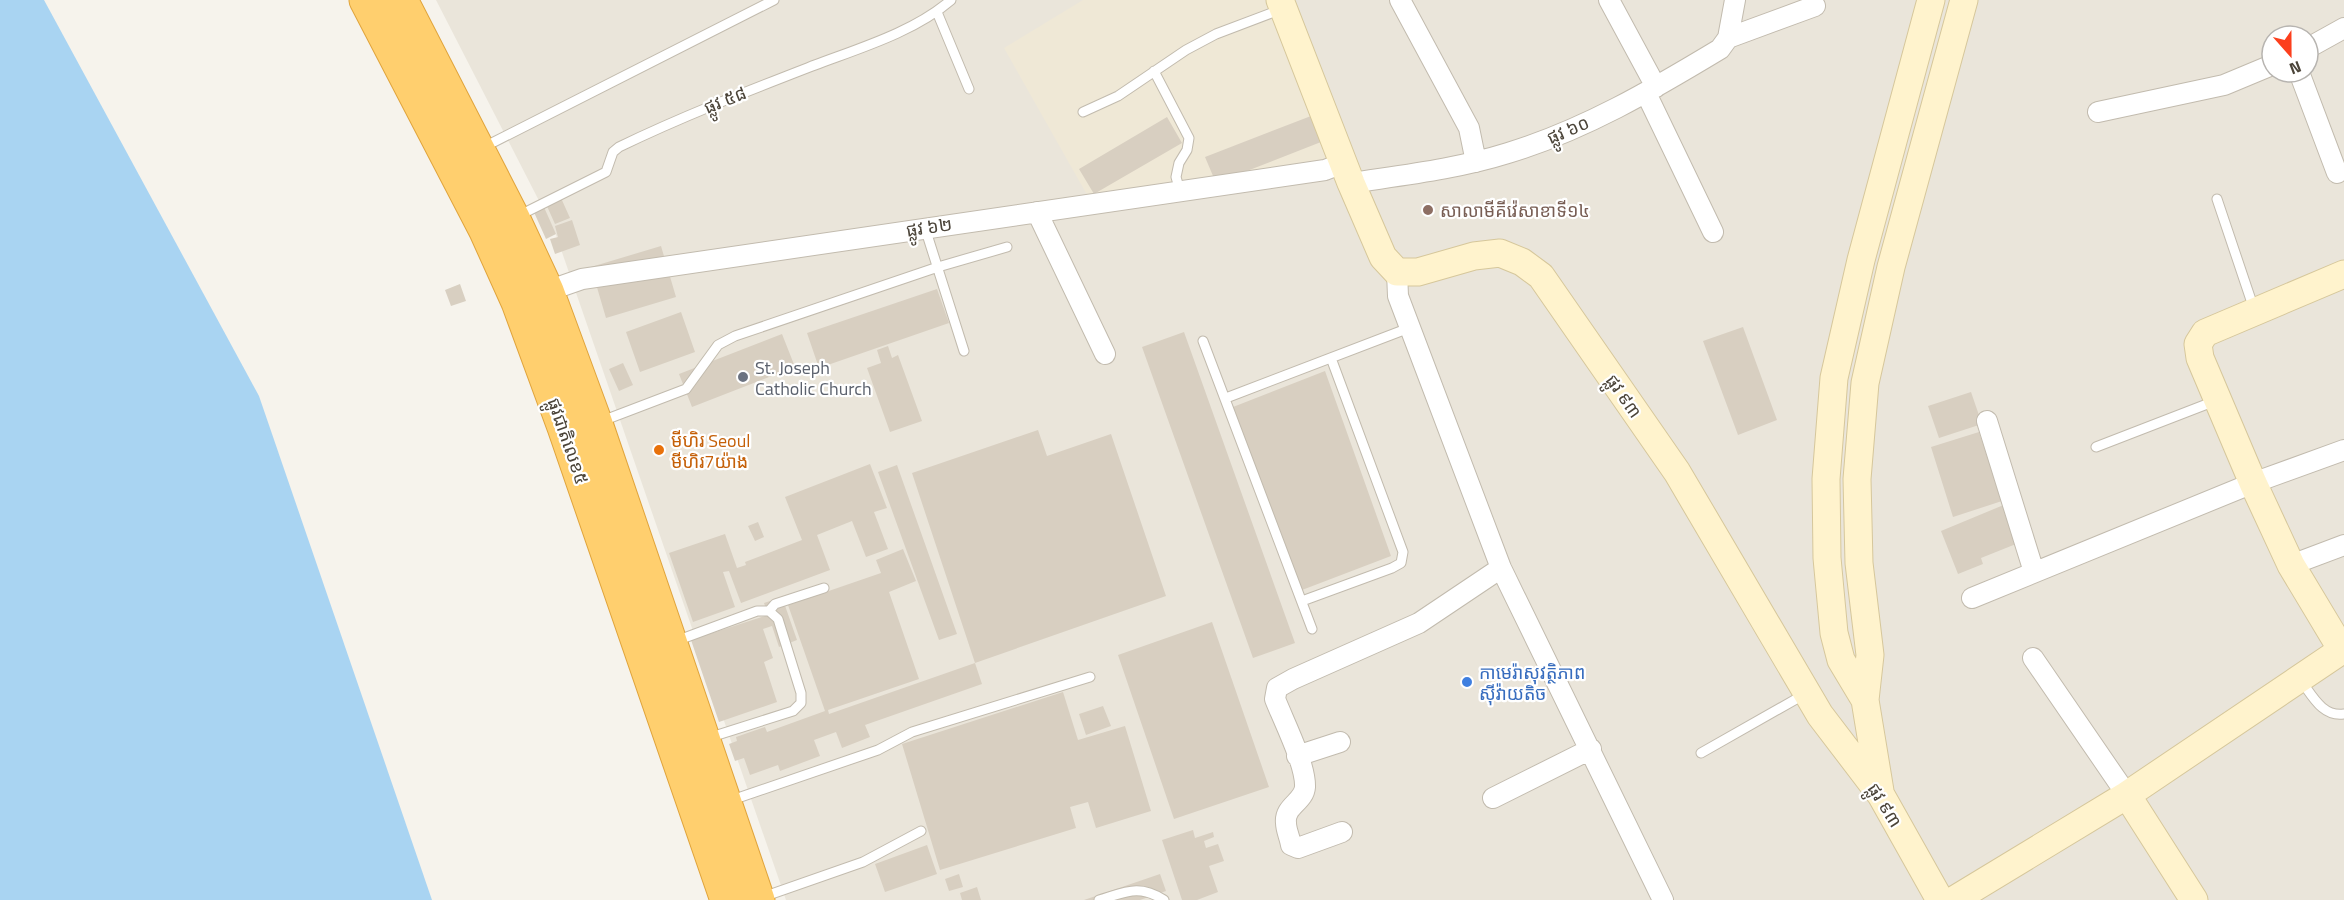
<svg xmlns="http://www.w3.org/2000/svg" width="2344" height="900" font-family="'Titillium Web','Noto Sans Khmer',sans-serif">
<rect width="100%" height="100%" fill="#f6f3ec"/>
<path fill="#eae5da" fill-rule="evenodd" d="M436 0H2344V900H786L555 232ZM2272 36H2308V72H2272Z"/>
<path fill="#efe8d6" d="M1083 0H1265L1327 157 1315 169 1101 200 1086 193 1004 48Z"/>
<path fill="#a9d4f2" d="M0 0H44L259 396 432 900H0Z"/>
<path fill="#d8cfc1" d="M1311 116 1321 142 1216 183 1205 157Z
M1167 117 1182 143 1094 194 1079 169Z
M561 198 570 218 555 224 546 204Z
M543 205 556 234 546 239 533 210Z
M572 220 580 245 555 254 550 239 558 237 555 226Z
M661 246 676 297 606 318 591 267Z
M460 284 466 301 451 306 445 290Z
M937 289 949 323 819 368 807 333Z
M681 312 695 352 640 372 626 332Z
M1743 327 1777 420 1738 435 1703 341Z
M1184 332 1295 643 1253 658 1142 347Z
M782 334 795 367 692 407 679 374Z
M888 346 892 358 898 355 922 421 890 432 867 368 881 363 877 350Z
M623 363 633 385 619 391 609 369Z
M1325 371 1391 556 1302 590 1233 407Z
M1971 392 1982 424 1939 438 1928 406Z
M1038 430 1047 456 1111 434 1166 596 975 663 912 473Z
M1979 432 2002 501 1953 517 1931 447Z
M870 464 887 508 874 512 888 549 866 557 852 521 817 535 830 570 741 603 729 571 723 572 735 607 693 622 669 553 725 534 737 568 746 565 745 562 802 540 785 497Z
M897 465 957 634 939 640 878 472Z
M2006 504 2021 542 1981 558 1983 564 1958 574 1941 531Z
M758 522 764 537 755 541 748 526Z
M903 549 916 581 889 592 919 679 828 710 829 714 975 663 982 684 865 725 870 737 842 748 836 732 814 740 820 756 780 771 778 765 750 775 744 758 735 761 729 744 737 741 736 737 765 727 767 732 825 711 788 605 881 573 876 560Z
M782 597 797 640 779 647 772 626 763 629 773 658 764 662 777 702 719 722 691 640 768 615 764 603Z
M1212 622 1269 787 1174 819 1118 655Z
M1063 692 1078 740 1125 726 1151 811 1096 828 1088 802 1070 807 1076 828 940 870 902 744Z
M1103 706 1111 726 1086 735 1079 714Z
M1193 830 1195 838 1213 832 1214 837 1204 841 1206 848 1218 844 1224 861 1209 866 1218 892 1197 900H1182L1162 840Z
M927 845 937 874 885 892 875 864Z
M959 874 963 887 949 891 945 879Z
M1160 874 1166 891 1140 900H1084Z
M977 887 981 900H962L960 893Z"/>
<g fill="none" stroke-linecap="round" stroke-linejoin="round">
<g stroke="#c2bbae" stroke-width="11">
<path id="lane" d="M937 12 969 89
M1154 71 1189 138 1187 150 1179 163 1176 177 1180 191
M1083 112 1118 96 1186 50 1216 34 1282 9
M484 147 774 0
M2217 199 2254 309
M518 216 606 172 613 152 619 147C683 116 748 91 815 65 860 48 914 32 951 0
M925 228 964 351
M1203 341 1312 629
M1226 398 1409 328
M602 421 686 389 718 345 735 336 938 267 1007 247
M2096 447 2215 401
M1302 601 1392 568 1401 563 1403 552 1331 358
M769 611 775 604 824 588
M676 641 757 611H769L778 619 801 693V703L793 711 708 738
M2302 682C2313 697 2323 717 2344 714
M1701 753 1805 694
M729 801 878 750 912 732 1090 677
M763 897 863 862 921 831
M1099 900C1126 892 1139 884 1164 900"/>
</g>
<g stroke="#c2bbae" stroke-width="22">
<path id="street" d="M1400 0 1469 128 1476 162
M1609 0 1656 87
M1728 38 1815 6
M2308 48 2344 28
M2299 72 2337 173
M1646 93 1713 232
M2098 112 2224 85 2272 65
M1351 183C1403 175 1457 169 1508 153 1584 130 1652 90 1720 49L1728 38 1735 0
M1037 212 1105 354
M1397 272 1398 296 1501 568 1663 900
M539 294 582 279 1325 170 1343 163
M1987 421 2034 572
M2291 565 2344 545
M1972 598 2253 483 2344 450
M2033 658 2127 795
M1297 756 1340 742
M1493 798 1591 749
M1342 832 1298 848 1291 845C1290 838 1286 830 1286 823 1284 806 1304 802 1305 787 1306 765 1284 722 1275 699L1277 688 1293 679 1419 623 1501 568"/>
</g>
<g stroke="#d6c79b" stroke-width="29">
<path id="secondary" d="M1280 0 1351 183 1383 257 1397 272H1418L1474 256 1500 253 1522 262 1541 276 1677 472 1820 715 1881 795 1940 900
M1865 700 1841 660 1834 633 1827 558 1826 479 1834 378 1861 260 1931 0
M1880 791 1865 700 1870 655 1859 563 1857 479 1865 383 1891 267 1964 0
M2127 795 2194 900
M1954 900 2127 795 2342 650 2291 565 2253 483 2200 358 2198 344 2205 333 2344 274"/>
</g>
<g stroke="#e0a43c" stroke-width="35">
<path id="highway" d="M366 0 486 231 518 302 564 427 727 900
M401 0 513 218 547 291 596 424 758 900"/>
</g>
<use href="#lane" stroke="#fff" stroke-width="9"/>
<use href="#street" stroke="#fff" stroke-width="20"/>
<use href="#secondary" stroke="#fff3cd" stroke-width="27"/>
<use href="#highway" stroke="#ffcf6e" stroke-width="33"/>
</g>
<circle fill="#8d6e63" stroke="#fff" stroke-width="2" cx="1428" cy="210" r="6"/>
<circle fill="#6b7280" stroke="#fff" stroke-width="2" cx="743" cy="377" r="6"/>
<circle fill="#e8710a" stroke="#fff" stroke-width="2" cx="659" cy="450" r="6"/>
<circle fill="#3f7fe0" stroke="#fff" stroke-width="2" cx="1467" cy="682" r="6"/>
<g text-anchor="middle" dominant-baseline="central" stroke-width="4.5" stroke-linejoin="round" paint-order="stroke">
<g font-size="18" fill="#4b4439" stroke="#fff">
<text transform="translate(725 100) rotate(-22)">ផ្លូវ ៥៨</text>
<text transform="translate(1568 130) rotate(-23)">ផ្លូវ ៦០</text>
<text transform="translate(929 227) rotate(-8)">ផ្លូវ ៦២</text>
<text transform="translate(1624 396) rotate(55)">ផ្លូវ ៩៣</text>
<text transform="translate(568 441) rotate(71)">ផ្លូវជាតិលេខ៥</text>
<text transform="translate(1885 805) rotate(58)">ផ្លូវ ៩៣</text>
</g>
<g font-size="18" fill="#785e54" stroke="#fff" text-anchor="start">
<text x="1440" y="210">សាលាមីគីវ៉េសាខាទី១៤</text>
</g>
<g font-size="18" fill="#5b616d" stroke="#fff" text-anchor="start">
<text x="755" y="367">St. Joseph<tspan x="755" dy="21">Catholic Church</tspan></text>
</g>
<g font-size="18" fill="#c56008" stroke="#fff" text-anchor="start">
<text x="671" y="440">មីហិរ Seoul<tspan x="671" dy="21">មីហិរ7យ៉ាង</tspan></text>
</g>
<g font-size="18" fill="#366cbe" stroke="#fff" text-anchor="start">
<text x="1479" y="672">កាមេរ៉ាសុវត្ថិភាព<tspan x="1479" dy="21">ស៊ីវ៉ាយតិច</tspan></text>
</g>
</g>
<g transform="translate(2290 54) rotate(159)"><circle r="28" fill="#ffffff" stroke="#b7b4b0" stroke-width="1.5"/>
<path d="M0-4.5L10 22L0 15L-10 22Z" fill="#fc3f1d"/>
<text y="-9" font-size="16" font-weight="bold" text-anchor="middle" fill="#4b4439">N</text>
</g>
</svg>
